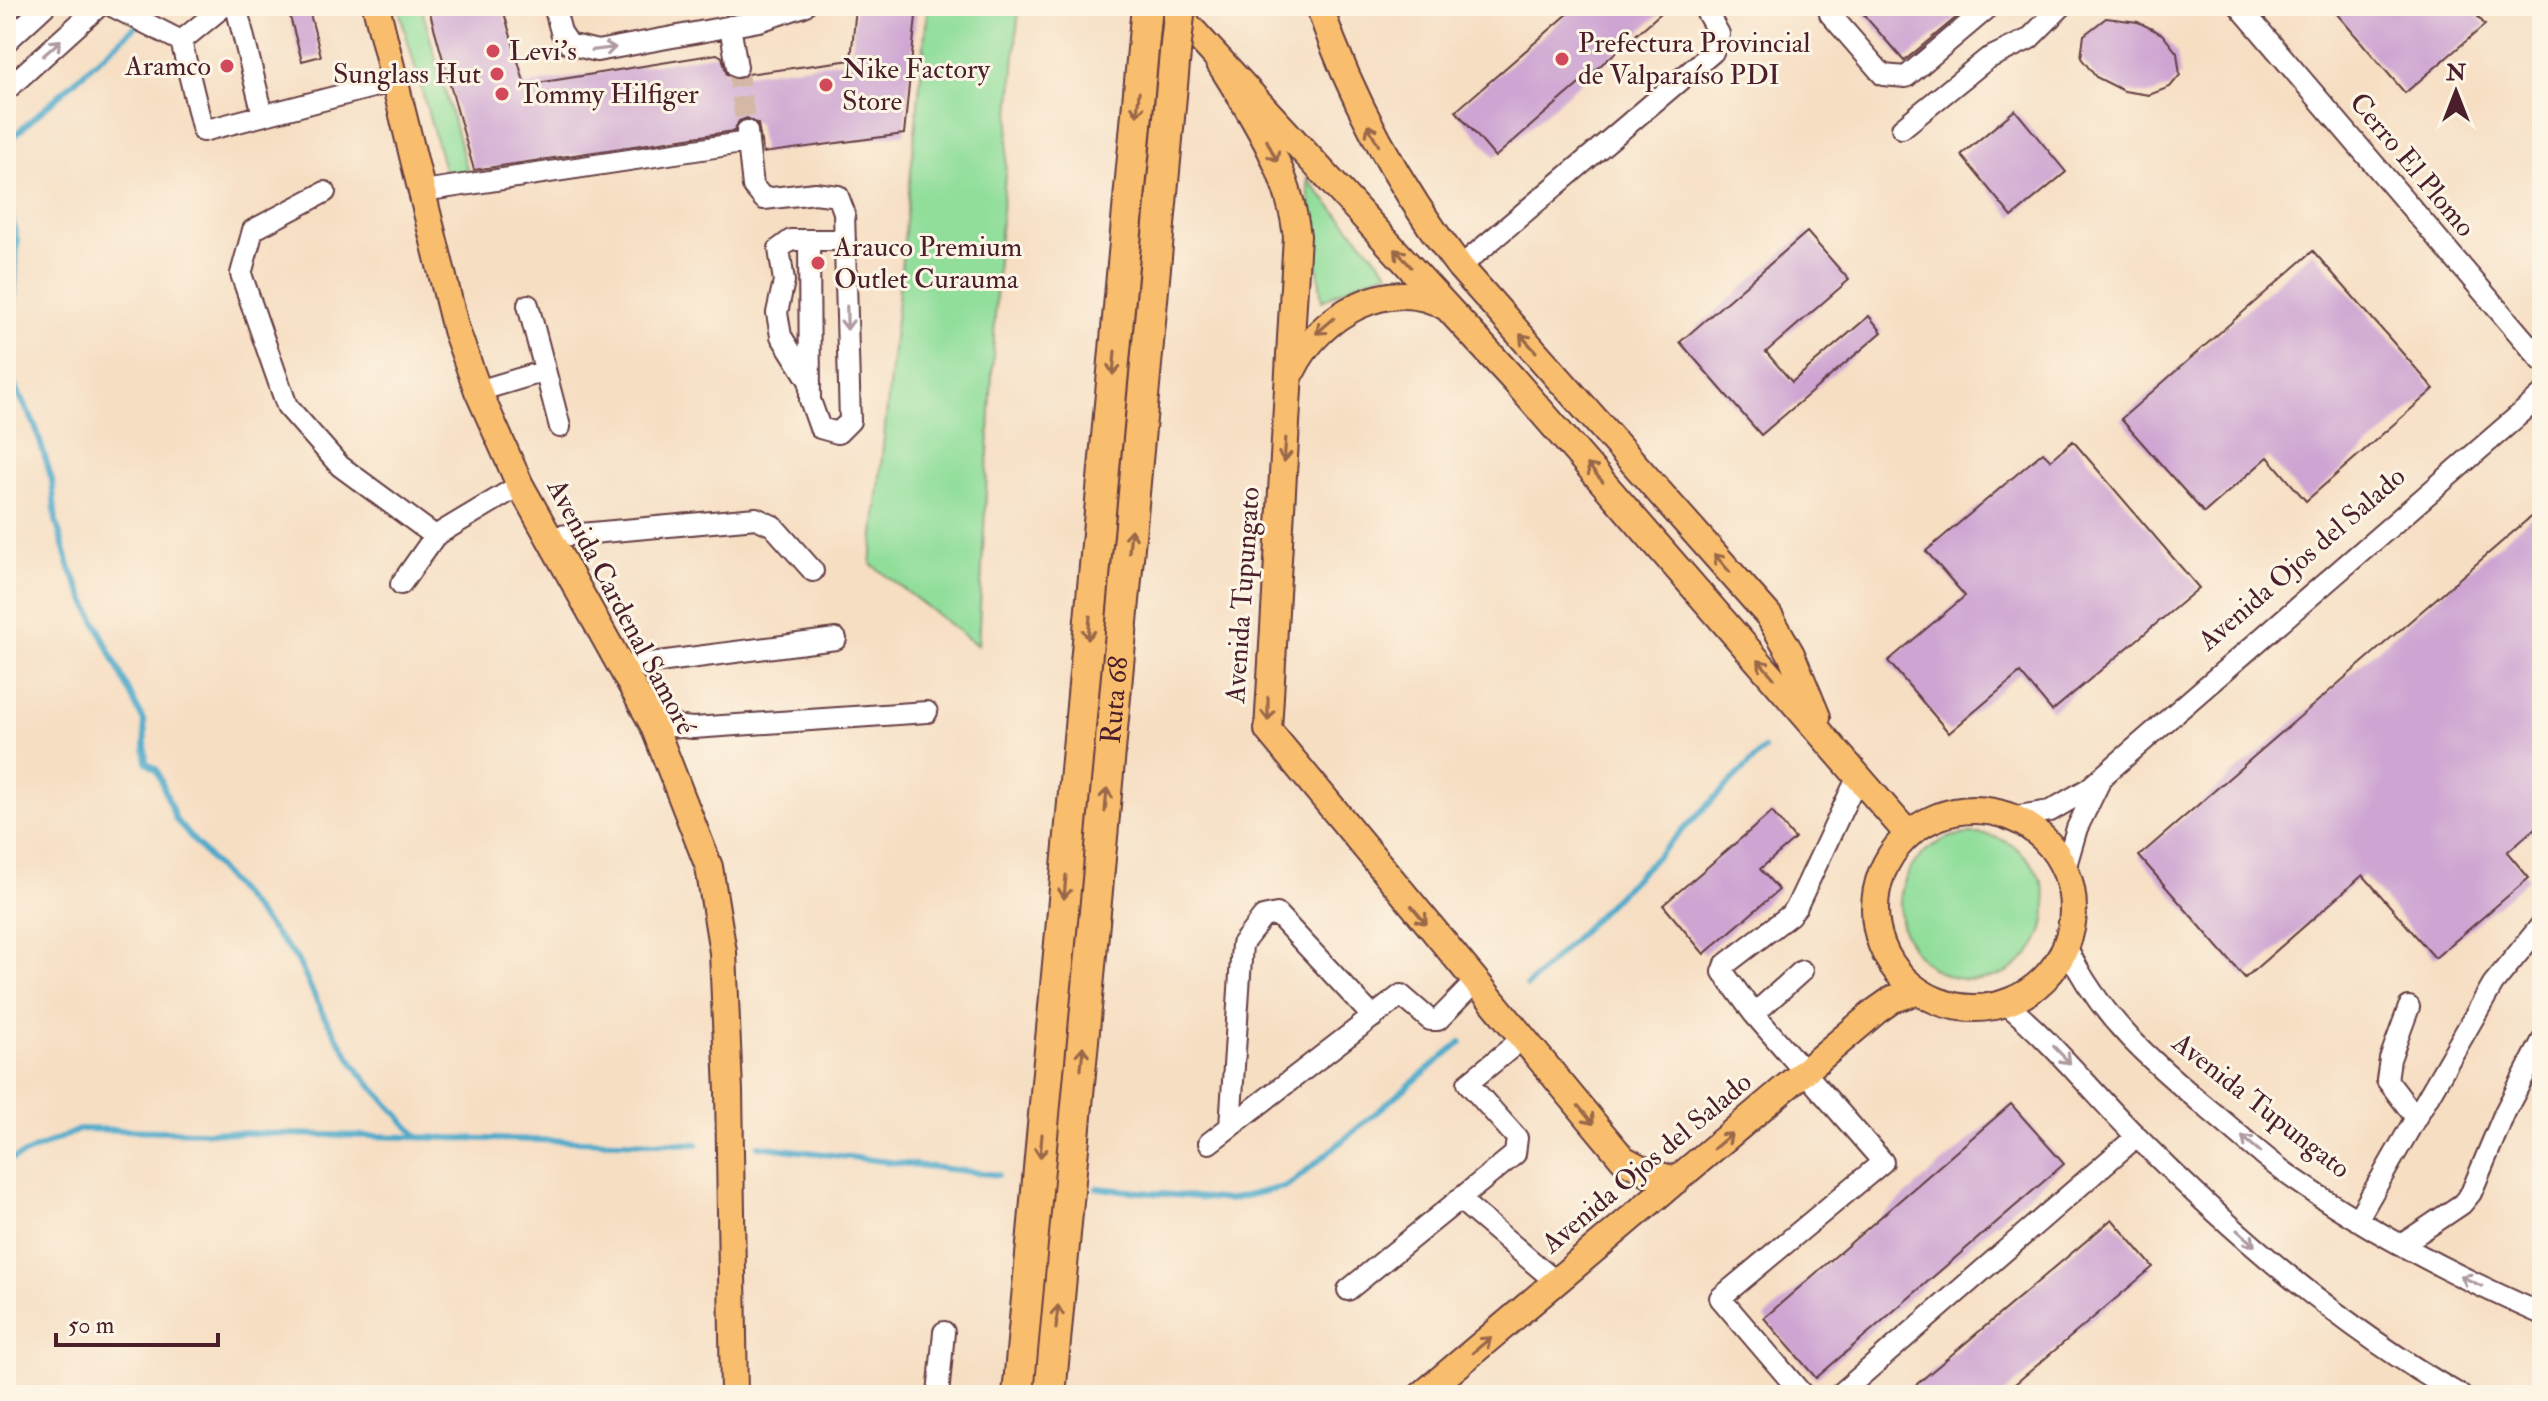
<svg xmlns="http://www.w3.org/2000/svg" width="2548" height="1401" font-family="'IM FELL Double Pica',serif">
<rect width="100%" height="100%" fill="#fcf5e5"/>
<filter id="ink" filterUnits="userSpaceOnUse"><feTurbulence type="fractalNoise" baseFrequency=".0125" numOctaves="2"/><feDisplacementMap in="SourceGraphic" scale="16" xChannelSelector="R" yChannelSelector="G"/><feConvolveMatrix kernelMatrix="1 2 1 2 8 2 1 2 1" color-interpolation-filters="sRGB"/></filter>
<filter id="wash" filterUnits="userSpaceOnUse"><feTurbulence type="fractalNoise" baseFrequency=".006" numOctaves="4" result="noise"/><feDisplacementMap in="SourceGraphic" scale="32" xChannelSelector="R" yChannelSelector="G"/><feGaussianBlur stdDeviation="1.8" result="paint"/><feColorMatrix in="noise" values="0 0 0 0 0 0 0 0 0 0 0 0 0 0 0 0 0 1.4 0 .05"/><feComposite in="paint" operator="in"/></filter>
<g filter="url(#wash)">
<rect width="100%" height="100%" fill="#f6dec3"/>
<path fill="#91de9b" stroke="#6e7e63" stroke-width="2" d="M398 6H421L468 173 446 176Z
M928 6H1019L998 259 978 646 871 564Z
M1307 179 1389 272 1359 282 1322 301Z
M1900 907a73 73 0 1 1 146 0a73 73 0 1 1-146 0Z"/>
<g fill="none" stroke-linecap="round" stroke-linejoin="round">
<path stroke="#4aa8c9" stroke-width="6" d="M146 17 158 6
M6 143 138 24
M6 191 17 241 11 379 35 425 52 480 56 521 70 569 144 722 146 762 157 770 176 820 297 959 324 1016 360 1073 416 1135
M1527 986 1764 749
M758 1146 998 1175
M6 1162 81 1129 697 1144
M1097 1188 1228 1200 1288 1186 1461 1042"/>
</g>
<g id="blocks">
<path fill="#cda4d2" d="M287 6H308L321 56 302 61Z
M428 6H502L525 85 717 54 722 57 727 75 738 80 748 74 851 60 856 6H917L904 134 763 153 758 124 747 118 739 121 734 131 474 170Z
M1577 6H1669L1495 157 1456 111Z
M1875 6H1970L1904 61 1864 15Z
M2330 6H2469L2485 25 2405 93Z
M2106 18 2138 22 2162 34 2177 53 2180 75 2170 87 2149 95 2124 91 2096 77 2081 58 2084 35Z
M2015 110 2066 172 2012 217 1961 155Z
M1807 232 1849 280 1766 352 1792 382 1869 316 1882 332 1761 435 1680 342Z
M2313 251 2434 389 2306 501 2268 457 2204 513 2121 419Z
M2073 441 2199 588 2052 711 2020 673 1949 733 1888 661 1965 596 1926 551 2043 452 2051 460Z
M2542 507V822L2507 852 2529 878 2435 958 2363 875 2245 978 2139 856Z
M1772 812 1795 839 1760 869 1779 890 1704 954 1663 905Z
M2011 1104 2064 1164 1816 1378 1764 1318Z
M2112 1219 2153 1267 2002 1395H1904Z"/>
</g>
</g>
<g filter="url(#ink)">
<use href="#blocks" fill-opacity="0" stroke="#643c42" stroke-width="2"/>
<g fill="none" stroke-linecap="round" stroke-linejoin="round">
<path stroke="#d4b8a5" stroke-width="20" stroke-dasharray="20 10" stroke-linecap="butt" d="M737 67 747 130"/>
<g stroke="#643c42" stroke-width="24">
<path id="minor" d="M112 6 181 41 203 131 396 81
M236 6 263 115
M554 6 561 32 569 44 597 51 759 21 804 6
M1829 6 1830 14 1883 75 1906 77 1990 6
M2239 6 2542 361
M730 26 737 67
M181 41 224 6
M6 42 45 6
M6 90 99 6
M1902 128 1987 59 2029 39 2062 6
M748 142 753 186 764 199 815 193 838 196 844 212 850 421 838 433 820 428 810 400 809 240
M423 191 748 142 747 131
M325 192 253 230 241 274 287 406 340 466 435 536
M1460 267 1713 52 1719 34 1703 6
M528 305 560 427
M810 382 781 336 777 313 784 281 779 249 791 240H845
M478 391 545 371
M548 537 756 518 773 526 813 571
M401 584 435 536 520 485
M620 667 836 639
M653 724 693 728 927 712
M2012 817 2050 811 2088 789 2542 395
M2065 869 2077 828 2099 783
M2066 946C2099 1017 2153 1063 2212 1112 2240 1135 2267 1161 2297 1181 2374 1234 2457 1277 2542 1314
M2005 1003C2054 1043 2092 1092 2137 1137 2235 1235 2340 1326 2460 1395
M2409 1007 2390 1059 2387 1080 2416 1118
M1754 1014 1802 971
M1230 1127 1242 944 1263 917 1277 914 1373 1017
M1209 1143 1401 995 1430 1020H1438L1475 982
M1459 1199 1556 1282
M2357 1220 2493 984 2542 924
M2401 1245 2462 1204 2471 1193 2505 1112 2542 1041
M1348 1290 1515 1154 1517 1138 1468 1083 1522 1039
M938 1395 944 1332
M1803 1395 1720 1298 1883 1162 1754 1014 1723 972 1726 964 1790 915 1797 906 1858 776
M1839 1395 2136 1137"/>
</g>
<g stroke="#643c42" stroke-width="30">
<path id="major" d="M376 6 456 330 478 391 520 485 653 724 709 867 723 952 729 1091 734 1395
M1170 6 1514 380 1908 834
M1319 6C1352 102 1398 186 1460 267L1769 616 1791 654 1817 717
M1218 60C1253 116 1289 169 1297 236L1268 730 1623 1159 1649 1173 1677 1180
M1293 369C1318 317 1390 273 1446 307
M1875 909a99 99 0 1 1 198 0a99 99 0 1 1-198 0Z
M1422 1395 1876 1011 1893 999 1918 991"/>
</g>
<g stroke="#643c42" stroke-width="34">
<g id="highway">
<path d="M1018 1395 1147 6"/>
<path id="s1" d="M1050 1395 1175 53"/>
</g>
</g>
<use href="#minor" stroke="#fff" stroke-width="20"/>
<use href="#major" stroke="#f9be6d" stroke-width="26"/>
<use href="#highway" stroke="#f9be6d" stroke-width="30"/>
<g stroke="#643c42" stroke-width="34" stroke-linecap="butt">
<path id="highway-bridge" d="M1175 53 1180 6"/>
</g>
<use href="#highway-bridge" stroke="#f9be6d" stroke-width="30"/>
</g>
<defs><path id="oneway-shaft" d="M-6 0H5M1.5-3L5.5 0L1.5 3" fill="none" stroke-width="1.6" stroke-linecap="round" stroke-linejoin="round" transform="scale(2)"/></defs>
<g stroke="#ae9aa0">
<use href="#oneway-shaft" transform="translate(52 48) rotate(-42)"/>
<use href="#oneway-shaft" transform="translate(604 49) rotate(-7)"/>
<use href="#oneway-shaft" transform="translate(847 318) rotate(89)"/>
<use href="#oneway-shaft" transform="translate(2062 1055) rotate(46)"/>
<use href="#oneway-shaft" transform="translate(2251 1144) rotate(-140)"/>
<use href="#oneway-shaft" transform="translate(2246 1238) rotate(42)"/>
<use href="#oneway-shaft" transform="translate(2471 1281) rotate(-154)"/>
</g>
<g stroke="#996749">
<use href="#oneway-shaft" transform="translate(1138 104) rotate(95)"/>
<use href="#oneway-shaft" transform="translate(1373 135) rotate(-118)"/>
<use href="#oneway-shaft" transform="translate(1272 151) rotate(64)"/>
<use href="#oneway-shaft" transform="translate(1403 258) rotate(-132)"/>
<use href="#oneway-shaft" transform="translate(1325 326) rotate(139)"/>
<use href="#oneway-shaft" transform="translate(1528 343) rotate(-132)"/>
<use href="#oneway-shaft" transform="translate(1114 363) rotate(95)"/>
<use href="#oneway-shaft" transform="translate(1285 450) rotate(94)"/>
<use href="#oneway-shaft" transform="translate(1595 473) rotate(-131)"/>
<use href="#oneway-shaft" transform="translate(1130 541) rotate(-85)"/>
<use href="#oneway-shaft" transform="translate(1722 563) rotate(-131)"/>
<use href="#oneway-shaft" transform="translate(1089 628) rotate(95)"/>
<use href="#oneway-shaft" transform="translate(1766 669) rotate(-131)"/>
<use href="#oneway-shaft" transform="translate(1268 709) rotate(90)"/>
<use href="#oneway-shaft" transform="translate(1106 800) rotate(-85)"/>
<use href="#oneway-shaft" transform="translate(1065 887) rotate(95)"/>
<use href="#oneway-shaft" transform="translate(1419 915) rotate(50)"/>
<use href="#oneway-shaft" transform="translate(1082 1058) rotate(-85)"/>
<use href="#oneway-shaft" transform="translate(1586 1115) rotate(50)"/>
<use href="#oneway-shaft" transform="translate(1723 1141) rotate(-40)"/>
<use href="#oneway-shaft" transform="translate(1041 1146) rotate(95)"/>
<use href="#oneway-shaft" transform="translate(1057 1317) rotate(-85)"/>
<use href="#oneway-shaft" transform="translate(1482 1345) rotate(-40)"/>
</g>
</g>
<g fill="#d1495b" stroke="#fcf5e5" stroke-width="3">
<circle cx="493" cy="51" r="8"/>
<circle cx="1562" cy="59" r="8"/>
<circle cx="227" cy="66" r="8"/>
<circle cx="497" cy="74" r="8"/>
<circle cx="826" cy="85" r="8"/>
<circle cx="502" cy="94" r="8"/>
<circle cx="818" cy="263" r="8"/>
</g>
<g text-anchor="middle" dominant-baseline="central" stroke-width="6" stroke-linejoin="round" paint-order="stroke">
<g font-size="28" fill="#4a1f2b" stroke="#fcf5e5" text-anchor="start">
<text x="1578" y="43">Prefectura Provincial<tspan x="1578" dy="32">de Valparaíso PDI</tspan></text>
<text x="509" y="51">Levi's</text>
<text x="211" y="66" text-anchor="end">Aramco</text>
<text x="842" y="69">Nike Factory<tspan x="842" dy="32">Store</tspan></text>
<text x="481" y="74" text-anchor="end">Sunglass Hut</text>
<text x="518" y="94">Tommy Hilfiger</text>
<text x="834" y="247">Arauco Premium<tspan x="834" dy="32">Outlet Curauma</tspan></text>
</g>
<g font-size="28" fill="#4a1f2b" stroke="#fcf5e5">
<text transform="translate(2412 165) rotate(50)">Cerro El Plomo</text>
<text transform="translate(2302 559) rotate(-41)">Avenida Ojos del Salado</text>
<text transform="translate(1243 595) rotate(-86)">Avenida Tupungato</text>
<text transform="translate(621 607) rotate(62)">Avenida Cardenal Samoré</text>
<text stroke="none"><textPath href="#s1" startOffset="698">Ruta 68</textPath></text>
<text transform="translate(2261 1106) rotate(38)">Avenida Tupungato</text>
<text transform="translate(1647 1163) rotate(-40)">Avenida Ojos del Salado</text>
</g>
</g>
<rect width="2548" height="1401" fill="none" stroke="#fcf5e5" stroke-width="32"/>
<g transform="translate(2456 92)" stroke="#fcf5e5" stroke-width="6" paint-order="stroke">
<path d="M0-6L14 30L0 20L-14 30Z" fill="#4a1f2b"/>
<text y="-12" font-size="22" font-weight="bold" text-anchor="middle" fill="#4a1f2b">N</text>
</g>
<path d="M56 1333v12h162v-12" fill="none" stroke="#4a1f2b" stroke-width="4"/>
<text x="68" y="1333" font-size="24" fill="#4a1f2b" stroke="#fcf5e5" stroke-width="6" paint-order="stroke">50 m</text>
</svg>
